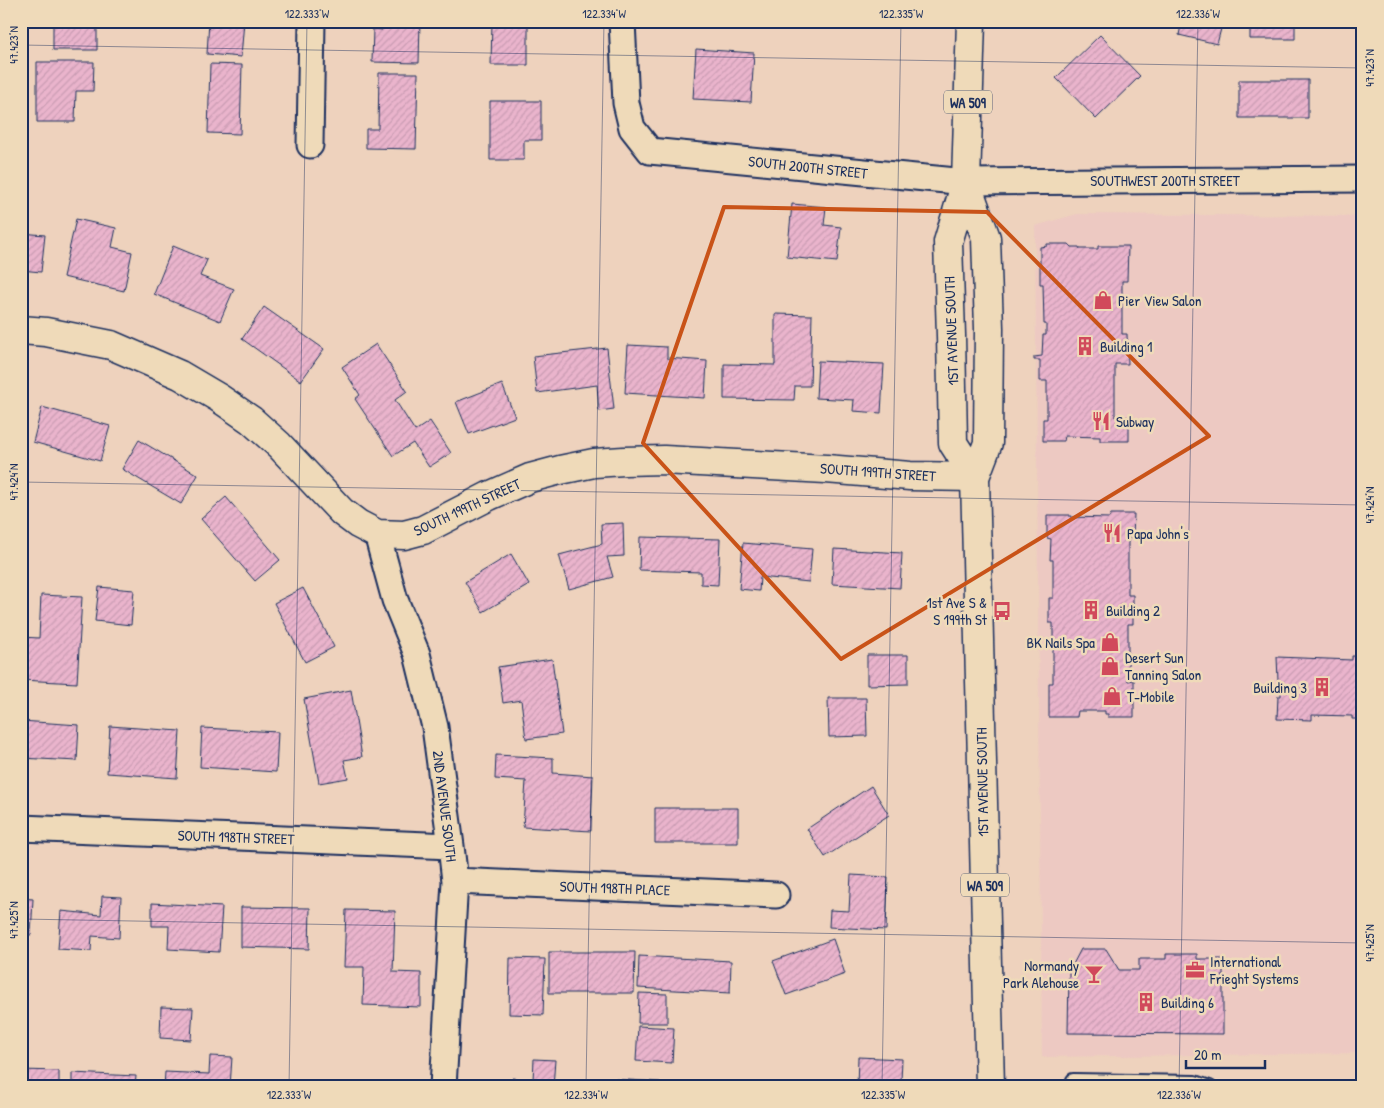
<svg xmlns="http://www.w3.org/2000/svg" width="1384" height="1108" font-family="'Patrick Hand',sans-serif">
<defs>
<pattern id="building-hatch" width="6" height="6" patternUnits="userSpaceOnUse" patternTransform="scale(1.25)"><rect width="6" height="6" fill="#eab4cc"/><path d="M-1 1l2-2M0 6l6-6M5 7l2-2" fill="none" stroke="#c89bb2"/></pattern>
</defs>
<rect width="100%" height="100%" fill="#eed2bd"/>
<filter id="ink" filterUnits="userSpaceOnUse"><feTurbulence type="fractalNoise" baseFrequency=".02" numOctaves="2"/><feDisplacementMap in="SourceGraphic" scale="10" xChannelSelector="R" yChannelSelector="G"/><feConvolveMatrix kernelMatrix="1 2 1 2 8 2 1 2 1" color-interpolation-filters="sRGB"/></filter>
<g filter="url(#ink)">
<path fill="#edc9c2" d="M1077 214 1363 216V1053L1042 1057 1035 226Z"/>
<path fill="url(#building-hatch)" stroke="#1b2f5e" d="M53 21H97V50H53Z
M209 21H244L241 57 207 54Z
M382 21H420L419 63 372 62 373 29 382 30Z
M492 21H528V65H491Z
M1182 21H1223L1217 44 1179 35Z
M1250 21H1295V39H1250Z
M1100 35 1140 76 1096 119 1056 78Z
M696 49 754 53 751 102 693 99Z
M37 62H94L93 91H76L75 122H37Z
M210 64 242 65 240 134 208 133Z
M379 73H418L416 149 366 148V129H378Z
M1239 80H1308V118H1239Z
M490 101H541V140H524V160H490Z
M792 204 826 207 824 225 841 227 837 262 787 257Z
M76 219 116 228 112 247 132 252 124 291 63 277Z
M21 233 45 235 41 272 21 270Z
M1047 244H1069L1072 247H1079L1080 249H1098V246H1128L1127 281H1122V334H1127L1128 364H1115V417H1129V441H1100V437L1065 436 1064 441H1043V419H1047V381H1040V360H1034V357L1042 356 1043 335H1046V324H1044L1043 284H1040V247L1047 246Z
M173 246 207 260 200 276 234 289 220 321 154 294Z
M264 307 324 349 301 381 242 339Z
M775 314 812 315 810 386H795L794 400 724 399V364L775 365Z
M376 344 407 391 395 400 415 431 430 421 451 453 429 467 413 443 393 456 355 399 360 395 342 367Z
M628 345 667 347V358L707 361 705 398 625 393Z
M607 348 614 409 599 411 597 385 537 393 533 356Z
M818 361 884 364 881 413 853 411 854 400 816 398Z
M502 384 515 417 469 434 456 402Z
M42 407 110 426 100 461 33 442Z
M139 440 198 475 181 504 122 469Z
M226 497 280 560 255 581 201 519Z
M1111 514H1134L1133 538H1128V595H1133V624H1128V681L1134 680V717H1108V714H1105V711H1078L1077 717H1049V683H1053V623H1049V598H1053V560H1050L1051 539 1047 538V515H1070V517L1109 518Z
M623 523 624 556 607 557 613 577 569 589 559 555 602 544 601 524Z
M640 537 720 539 718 585 701 584V572L639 570Z
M743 543 812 549 809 582 760 577 759 591 739 589Z
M834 549 902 553 900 588 832 584Z
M511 554 529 585 483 612 465 582Z
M99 587 134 590 131 625 95 621Z
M303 588 334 647 305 662 274 603Z
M41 595 82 597 77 683 21 680V637L39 638Z
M867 655H908V684L867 685Z
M1352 656H1363V719H1352V716L1312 715V720L1277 719 1278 696H1281V683H1280V680H1278L1277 657 1352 660Z
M552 659 562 734 526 739 521 700 503 703 498 667Z
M351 690 362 757 344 760 348 778 319 783 304 699Z
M828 698H866L867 736 829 737Z
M21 721 79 725 77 761 21 758Z
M110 726 180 731 177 778 107 773Z
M202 728 278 732 276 772 200 767Z
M496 755 553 758V773L593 776 591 831 523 827 526 781 495 779Z
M871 786 889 815 825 857 807 829Z
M655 808H738V843H655Z
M851 875 888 877 886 930 829 927 830 910 849 911Z
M102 896 121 897 119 938 92 936 91 951 58 949 61 911 101 915Z
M21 898 33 899 31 935 21 934Z
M152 903 222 907 219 952 168 949 169 926H152Z
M241 907 310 908 309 949 241 947Z
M346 910 395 911 393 972 421 973V1007L363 1005 364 967H344Z
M833 939 845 974 786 995 773 961Z
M1081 949H1106L1119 970H1139V959H1166V954H1197V959H1223V1034L1068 1033 1069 972Z
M549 952H635L634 993H549Z
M639 956 731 961 730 993 638 988Z
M510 958 545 959 543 1015 509 1014Z
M639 993 667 994V1023H638Z
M161 1007 193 1008 191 1040 160 1038Z
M638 1026 674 1028 672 1063 636 1061Z
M210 1056 232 1057 230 1087H164L165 1072 209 1074Z
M858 1057 902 1059 901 1081 923 1082V1087H857Z
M534 1059 555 1060 553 1087H511L512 1078 533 1080Z
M21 1070 59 1071V1087H21Z
M72 1073 136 1076 135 1087H72Z
M598 1078 660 1082V1087H598Z
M254 1081 308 1083V1087H253Z"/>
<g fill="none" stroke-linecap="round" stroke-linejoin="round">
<g stroke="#1b2f5e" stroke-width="16">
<path id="lane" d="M1073 1080 1195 1082 1210 1087"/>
</g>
<g stroke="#1b2f5e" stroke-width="29">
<path id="street" d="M622 21 626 103 632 128 650 151 966 182 1363 179
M310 145 312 21
M377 534 395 600 417 654 435 727 451 846 455 881 443 1087
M21 828 451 846
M455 881 776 895"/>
</g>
<g stroke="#1b2f5e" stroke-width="31">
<path id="secondary" d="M21 330 46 332 111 345 180 375 219 398 251 420 279 445 342 512 358 524 377 534 404 535 423 530 489 496 530 478 560 470 594 463 624 461 664 460 826 469 910 476 975 477"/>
</g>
<g stroke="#1b2f5e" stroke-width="31">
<path id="primary" d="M971 21 966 182 948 242 951 335 953 443 975 477
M966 182 986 238 989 328 988 443 975 477 990 1087"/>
</g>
<use href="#lane" stroke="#efdab9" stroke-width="12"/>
<use href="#street" stroke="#efdab9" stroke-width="25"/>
<use href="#secondary" stroke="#efdab9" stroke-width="28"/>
<use href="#primary" stroke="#efdab9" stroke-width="28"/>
</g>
</g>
<path fill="none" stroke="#c95318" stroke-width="4" stroke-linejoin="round" d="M724 207 987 212 1209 436 841 659 643 443Z"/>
<path fill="none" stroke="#1b2f5e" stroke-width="1" stroke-opacity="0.45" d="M21 45 1363 68M21 482 1363 505M21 919 1363 943M289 1087 307 21M586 1087 604 21M882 1087 901 21M1179 1087 1198 21"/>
<defs>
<g id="shop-bare" transform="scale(1.5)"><path d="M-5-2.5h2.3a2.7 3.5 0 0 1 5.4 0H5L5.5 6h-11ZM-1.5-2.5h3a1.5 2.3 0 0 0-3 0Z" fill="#d1495b" stroke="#efdab9" stroke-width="2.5" paint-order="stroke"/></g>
<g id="building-bare" transform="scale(1.5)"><path d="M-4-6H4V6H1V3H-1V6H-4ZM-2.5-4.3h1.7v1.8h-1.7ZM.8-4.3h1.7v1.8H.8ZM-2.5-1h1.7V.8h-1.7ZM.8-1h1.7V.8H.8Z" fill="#d1495b" stroke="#efdab9" stroke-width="2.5" paint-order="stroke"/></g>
<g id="restaurant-bare" transform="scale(1.5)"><path d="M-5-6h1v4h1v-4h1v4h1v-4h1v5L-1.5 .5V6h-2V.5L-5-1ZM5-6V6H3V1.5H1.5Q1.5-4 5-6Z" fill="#d1495b" stroke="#efdab9" stroke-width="2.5" paint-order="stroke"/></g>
<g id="bus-bare" transform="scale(1.5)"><path d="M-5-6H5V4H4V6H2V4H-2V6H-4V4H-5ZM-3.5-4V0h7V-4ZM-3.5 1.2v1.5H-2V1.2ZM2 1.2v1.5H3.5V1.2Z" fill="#d1495b" stroke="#efdab9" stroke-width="2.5" paint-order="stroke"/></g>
<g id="office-bare" transform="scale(1.5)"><path d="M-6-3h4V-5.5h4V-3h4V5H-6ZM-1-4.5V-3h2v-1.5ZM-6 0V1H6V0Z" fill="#d1495b" stroke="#efdab9" stroke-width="2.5" paint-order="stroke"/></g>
<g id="bar-bare" transform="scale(1.5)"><path d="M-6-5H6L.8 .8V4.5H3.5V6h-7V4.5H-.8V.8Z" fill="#d1495b" stroke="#efdab9" stroke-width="2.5" paint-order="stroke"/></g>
</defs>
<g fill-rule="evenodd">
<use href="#shop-bare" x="1103" y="300"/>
<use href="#building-bare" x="1085" y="346"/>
<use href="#restaurant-bare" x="1101" y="421"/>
<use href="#restaurant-bare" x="1112" y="533"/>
<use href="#building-bare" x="1091" y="610"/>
<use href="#bus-bare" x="1002" y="611"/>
<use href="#shop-bare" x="1110" y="642"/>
<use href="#shop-bare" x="1110" y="666"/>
<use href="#building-bare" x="1322" y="687"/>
<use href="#shop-bare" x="1112" y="696"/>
<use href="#office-bare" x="1195" y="970"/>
<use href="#bar-bare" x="1094" y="974"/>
<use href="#building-bare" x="1146" y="1002"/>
</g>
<g text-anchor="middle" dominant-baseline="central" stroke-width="5" stroke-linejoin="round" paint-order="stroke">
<g fill="#efdab9" stroke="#5b6279" stroke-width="1">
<rect x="944" y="90.5" width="48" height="23" rx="4"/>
<rect x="961" y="873.5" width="48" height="23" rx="4"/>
</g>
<g font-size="14" font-weight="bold" fill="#1b2f5e">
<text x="968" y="102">WA 509</text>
<text x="985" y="885">WA 509</text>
</g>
<g font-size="15" fill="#1b2f5e" stroke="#efdab9">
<text transform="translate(808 167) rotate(6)">SOUTH 200TH STREET</text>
<text x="1165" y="180">SOUTHWEST 200TH STREET</text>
<text transform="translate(951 331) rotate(-92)">1ST AVENUE SOUTH</text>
<text transform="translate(878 472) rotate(4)">SOUTH 199TH STREET</text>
<text transform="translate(467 507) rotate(-25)">SOUTH 199TH STREET</text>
<text transform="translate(982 782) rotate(-91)">1ST AVENUE SOUTH</text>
<text transform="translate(445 806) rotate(83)">2ND AVENUE SOUTH</text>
<text transform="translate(236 837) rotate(2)">SOUTH 198TH STREET</text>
<text transform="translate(615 888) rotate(2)">SOUTH 198TH PLACE</text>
</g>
<g font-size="15" fill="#1b2f5e" stroke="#efdab9" text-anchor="start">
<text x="1118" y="300">Pier View Salon</text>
<text x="1100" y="346">Building 1</text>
<text x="1116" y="421">Subway</text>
<text x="1127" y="533">Papa John's</text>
<text x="987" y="602" text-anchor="end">1st Ave S &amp;<tspan x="987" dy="17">S 199th St</tspan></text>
<text x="1106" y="610">Building 2</text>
<text x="1095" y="642" text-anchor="end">BK Nails Spa</text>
<text x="1125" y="657">Desert Sun<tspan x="1125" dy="17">Tanning Salon</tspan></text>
<text x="1307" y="687" text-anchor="end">Building 3</text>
<text x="1127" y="696">T-Mobile</text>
<text x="1210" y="961">International<tspan x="1210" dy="17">Frieght Systems</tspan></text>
<text x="1079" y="965" text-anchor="end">Normandy<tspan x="1079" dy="17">Park Alehouse</tspan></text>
<text x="1161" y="1002">Building 6</text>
</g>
</g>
<rect width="1384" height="1108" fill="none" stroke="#efdab9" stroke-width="55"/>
<path d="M1186 1060v8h79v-8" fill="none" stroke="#1b2f5e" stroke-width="2.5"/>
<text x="1194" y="1060" font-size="15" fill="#1b2f5e" stroke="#efdab9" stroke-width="4" paint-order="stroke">20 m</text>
<rect x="28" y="28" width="1328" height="1052" fill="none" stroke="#1b2f5e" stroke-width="2"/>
<g font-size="12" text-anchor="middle" fill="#1b2f5e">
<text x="307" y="18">122.333°W</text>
<text x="604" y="18">122.334°W</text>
<text x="901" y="18">122.335°W</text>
<text x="1198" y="18">122.336°W</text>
<text transform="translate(14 45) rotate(-90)" y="4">47.423°N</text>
<text transform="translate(1370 68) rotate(-90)" y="4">47.423°N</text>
<text transform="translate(14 482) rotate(-90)" y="4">47.424°N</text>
<text transform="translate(1370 505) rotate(-90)" y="4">47.424°N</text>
<text transform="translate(14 920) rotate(-90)" y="4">47.425°N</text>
<text transform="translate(1370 943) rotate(-90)" y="4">47.425°N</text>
<text x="289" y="1099">122.333°W</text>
<text x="586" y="1099">122.334°W</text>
<text x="883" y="1099">122.335°W</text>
<text x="1179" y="1099">122.336°W</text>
</g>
</svg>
